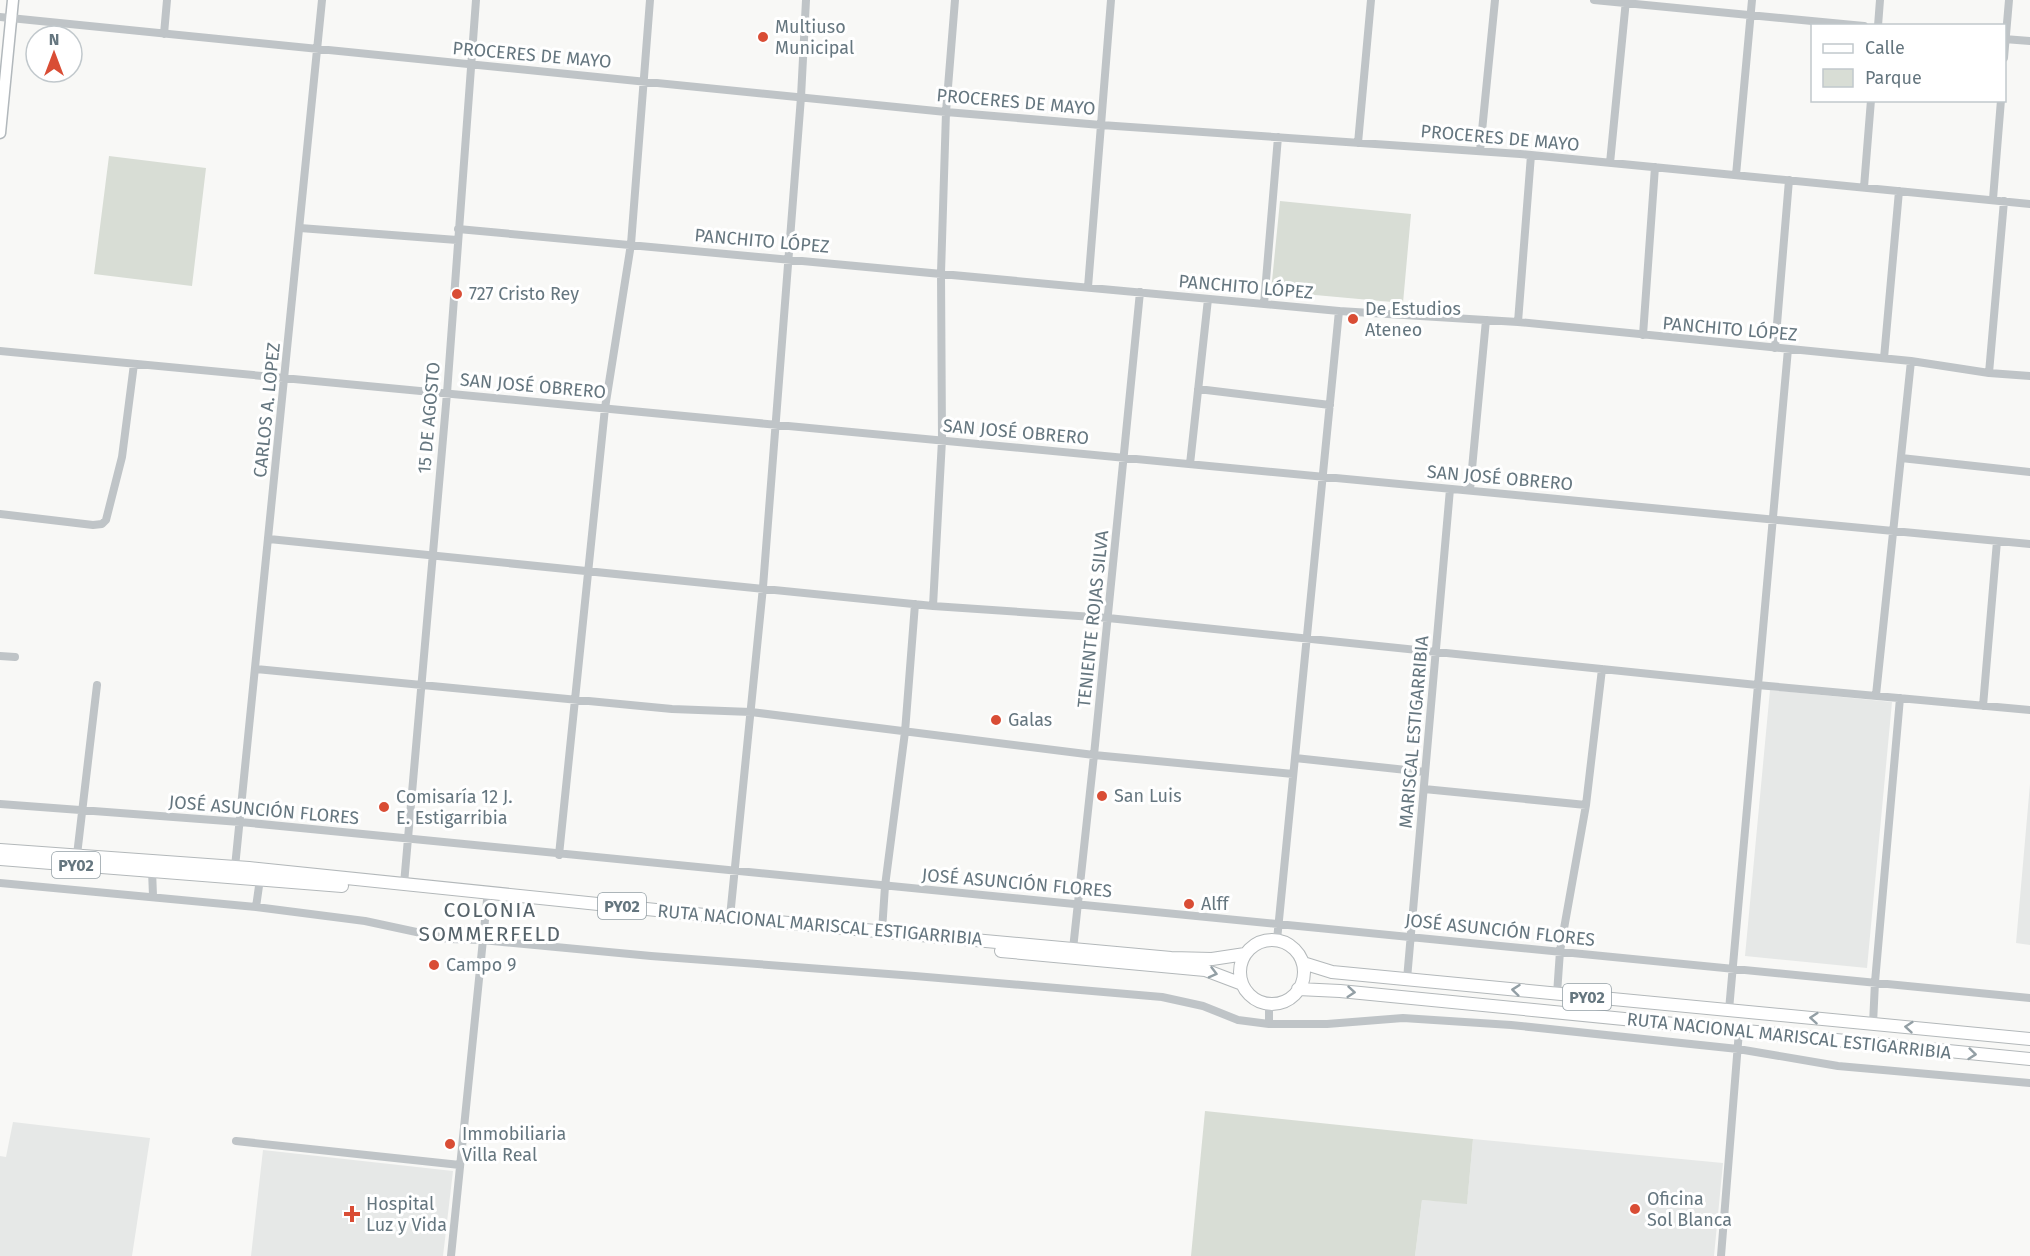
<svg xmlns="http://www.w3.org/2000/svg" width="2030" height="1256" font-family="'Fira Sans',sans-serif">
<rect width="100%" height="100%" fill="#f8f8f6"/>
<path fill="#e6e8e7" d="M1770 690 1892 702 1867 968 1745 956Z
M2030 784V945L2016 943Z
M13 1122 150 1138 132 1256H0V1156L6 1157Z
M1473 1139 1723 1163 1714 1256H1415L1422 1200 1467 1203Z
M263 1150 453 1171 443 1256H251Z"/>
<path fill="#d8ddd5" d="M109 156 206 168 192 286 94 274Z
M1280 201 1411 214 1403 303 1271 291Z
M1205 1111 1473 1139 1467 1204 1422 1200 1415 1256H1191Z"/>
<g fill="none" stroke-linecap="round" stroke-linejoin="round">
<g stroke="#b2b8bc" stroke-width="13">
<path id="secondary" d="M0 133 13 0"/>
</g>
<g stroke="#b3b8ba" stroke-width="14">
<path id="trunk" d="M0 850 249 868 734 918 1171 958 1212 959 1245 954
M0 859 342 886
M1240 972a32 32 0 1 1 64 0a32 32 0 1 1-64 0Z
M1001 951 1205 970 1242 984
M1303 963 1332 972 2030 1039
M1298 989 1340 991 2030 1059"/>
</g>
<path stroke="#bfc4c7" stroke-width="8" d="M1594 0 1864 26
M0 17 946 112 1101 125 1520 154 2030 204
M1878 26 1880 0
M164 34 167 0
M2004 39 2030 41
M2004 58 2009 0
M1358 143 1371 0
M1480 151 1495 0
M1610 163 1626 0
M1736 175 1752 0
M1864 187 1871 100
M1993 199 2001 100
M300 228 457 240
M458 229 1339 311 1518 322 1911 361 1989 373 2030 376
M1088 287 1111 0
M1264 304 1278 137
M1518 322 1531 155
M1643 335 1655 167
M1775 348 1789 180
M0 351 2030 544
M1884 358 1899 191
M1989 373 2004 201
M1198 389 1330 405
M1901 458 2030 472
M1190 464 1208 299
M1470 490 1486 320
M0 514 93 525 102 524 106 520 122 457 134 364
M269 539 933 606 1108 618 1757 685 2030 710
M933 606 942 440 941 273 946 112 955 0
M0 656 15 657
M256 669 672 709 751 712 1094 755 1293 774
M1876 695 1911 361
M1983 706 1997 541
M1295 758 1425 772
M1424 789 1586 805
M0 804 240 822 2030 998
M77 855 97 685
M559 855 605 408 631 244 650 0
M235 867 322 0
M152 870 153 896
M260 879 256 907 365 921 449 939 482 940 651 956 915 976 1162 997 1203 1006 1238 1020 1269 1024H1327L1403 1018 1511 1025 1738 1049 1838 1066 2030 1083
M0 883 256 907
M404 884 447 393 476 0
M730 917 763 587 801 97 806 0
M882 931 885 886 905 732 915 604
M1277 940 1339 311
M1073 949 1094 755 1140 292
M1407 979 1450 489
M1557 994 1560 951 1586 805 1602 669
M1729 1010 1788 349
M1269 1024V1004
M1873 1024 1875 982 1900 698
M236 1141 460 1165
M451 1256 487 900
M1721 1256 1739 1031"/>
<use href="#secondary" stroke="#fff" stroke-width="10"/>
<use href="#trunk" stroke="#fff" stroke-width="12"/>
</g>
<defs><path id="oneway-chevron" d="M-2-3.5L2.5 0L-2 3.5" fill="none" stroke-width="1.6" stroke-linecap="round" stroke-linejoin="round" transform="scale(1.5)"/></defs>
<g stroke="#939fa5">
<use href="#oneway-chevron" transform="translate(1213 973) rotate(15)"/>
<use href="#oneway-chevron" transform="translate(1516 990) rotate(-174)"/>
<use href="#oneway-chevron" transform="translate(1351 992) rotate(5)"/>
<use href="#oneway-chevron" transform="translate(1814 1018) rotate(-175)"/>
<use href="#oneway-chevron" transform="translate(1909 1027) rotate(-175)"/>
<use href="#oneway-chevron" transform="translate(1972 1054) rotate(6)"/>
</g>
<g fill="#d94d35" stroke="#fff" stroke-width="2">
<circle cx="763" cy="37" r="6"/>
<circle cx="457" cy="294" r="6"/>
<circle cx="1353" cy="319" r="6"/>
<circle cx="996" cy="720" r="6"/>
<circle cx="1102" cy="796" r="6"/>
<circle cx="384" cy="807" r="6"/>
<circle cx="1189" cy="904" r="6"/>
<circle cx="434" cy="965" r="6"/>
<circle cx="450" cy="1144" r="6"/>
<circle cx="1635" cy="1209" r="6"/>
<path d="M349 1205h6v6h6v6h-6v6h-6v-6h-6v-6h6z"/>
</g>
<g text-anchor="middle" dominant-baseline="central" stroke-width="6" stroke-linejoin="round" paint-order="stroke">
<g fill="#fff" stroke="#939fa5" stroke-width="1.5">
<rect x="52" y="852" width="48" height="26" rx="4.5"/>
<rect x="598" y="893" width="48" height="26" rx="4.5"/>
<rect x="1563" y="984" width="48" height="26" rx="4.5"/>
</g>
<g font-size="16" font-weight="bold" fill="#65767f">
<text x="76" y="865">PY02</text>
<text x="622" y="906">PY02</text>
<text x="1587" y="997">PY02</text>
</g>
<g font-size="18" fill="#65767f" stroke="#fff" text-anchor="start">
<text x="775" y="27">Multiuso<tspan x="775" dy="21">Municipal</tspan></text>
<text x="469" y="294">727 Cristo Rey</text>
<text x="1365" y="309">De Estudios<tspan x="1365" dy="21">Ateneo</tspan></text>
<text x="1008" y="720">Galas</text>
<text x="1114" y="796">San Luis</text>
<text x="396" y="797">Comisaría 12 J.<tspan x="396" dy="21">E. Estigarribia</tspan></text>
<text x="1201" y="904">Alff</text>
<text x="446" y="965">Campo 9</text>
<text x="462" y="1134">Immobiliaria<tspan x="462" dy="21">Villa Real</tspan></text>
<text x="1647" y="1199">Oficina<tspan x="1647" dy="21">Sol Blanca</tspan></text>
<text x="366" y="1204">Hospital<tspan x="366" dy="21">Luz y Vida</tspan></text>
</g>
<g font-size="18" fill="#65767f" stroke="#fff">
<text transform="translate(532 55) rotate(5)">PROCERES DE MAYO</text>
<text transform="translate(1016 102) rotate(5)">PROCERES DE MAYO</text>
<text transform="translate(1500 138) rotate(5)">PROCERES DE MAYO</text>
<text transform="translate(762 241) rotate(5)">PANCHITO LÓPEZ</text>
<text transform="translate(1246 287) rotate(5)">PANCHITO LÓPEZ</text>
<text transform="translate(1730 329) rotate(5)">PANCHITO LÓPEZ</text>
<text transform="translate(533 386) rotate(5)">SAN JOSÉ OBRERO</text>
<text transform="translate(267 410) rotate(-84)">CARLOS A. LOPEZ</text>
<text transform="translate(429 418) rotate(-85)">15 DE AGOSTO</text>
<text transform="translate(1016 432) rotate(5)">SAN JOSÉ OBRERO</text>
<text transform="translate(1500 478) rotate(5)">SAN JOSÉ OBRERO</text>
<text transform="translate(1093 619) rotate(-84)">TENIENTE ROJAS SILVA</text>
<text transform="translate(1414 732) rotate(-85)">MARISCAL ESTIGARRIBIA</text>
<text transform="translate(264 810) rotate(5)">JOSÉ ASUNCIÓN FLORES</text>
<text transform="translate(1017 883) rotate(5)">JOSÉ ASUNCIÓN FLORES</text>
<text transform="translate(820 925) rotate(5)">RUTA NACIONAL MARISCAL ESTIGARRIBIA</text>
<text transform="translate(1500 930) rotate(6)">JOSÉ ASUNCIÓN FLORES</text>
<text transform="translate(1789 1036) rotate(6)">RUTA NACIONAL MARISCAL ESTIGARRIBIA</text>
</g>
<g font-size="21" letter-spacing="1.5" fill="#56636a" stroke="#fff">
<text x="490" y="910">COLONIA<tspan x="490" dy="24">SOMMERFELD</tspan></text>
</g>
</g>
<rect x="1811" y="24" width="195" height="78" fill="#ffffff" stroke="#c1c8cc" stroke-width="1.5"/>
<rect x="1823" y="44" width="30" height="9" fill="#ffffff" stroke="#c1c8cc" stroke-width="1.5"/>
<text x="1865" y="54" font-size="18" fill="#65767f">Calle</text>
<rect x="1823" y="69" width="30" height="18" fill="#d8ddd5" stroke="#c1c8cc" stroke-width="1.5"/>
<text x="1865" y="84" font-size="18" fill="#65767f">Parque</text>
<g transform="translate(54 54)"><circle r="28" fill="#ffffff" stroke="#c1c8cc" stroke-width="1.5"/>
<path d="M0-4.5L10 22L0 15L-10 22Z" fill="#d94d35"/>
<text y="-9" font-size="16" font-weight="bold" text-anchor="middle" fill="#65767f">N</text>
</g>
</svg>
